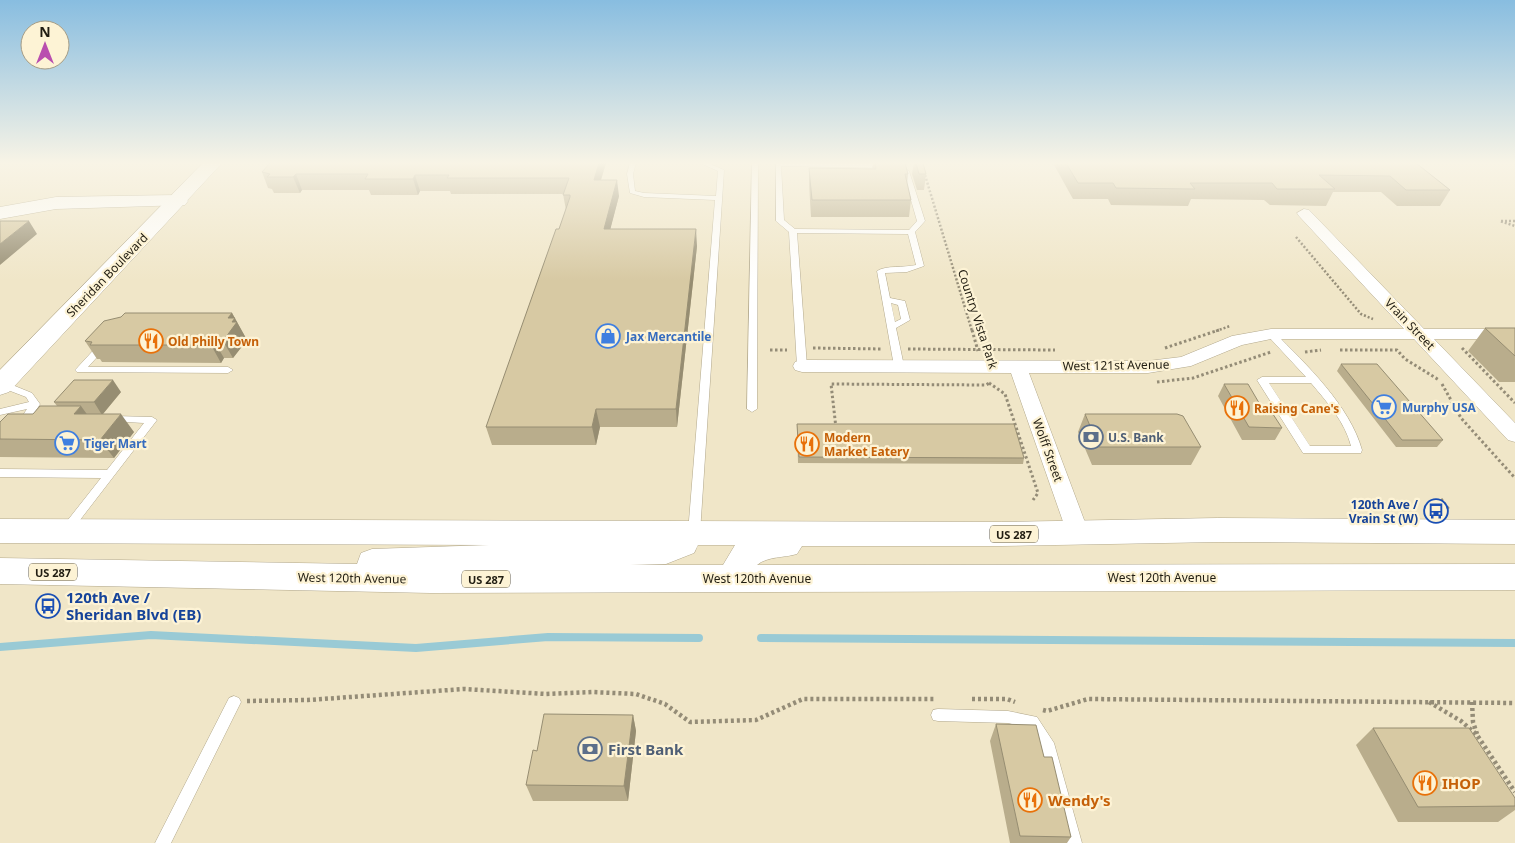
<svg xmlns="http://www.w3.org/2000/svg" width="1515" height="843" font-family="'Noto Sans',sans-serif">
<rect width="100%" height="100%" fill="#f0e6c8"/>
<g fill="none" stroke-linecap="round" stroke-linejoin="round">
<path stroke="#99cad5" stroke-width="8" d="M761 638 1515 643
M0 647 151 635 416 648 548 637 699 638"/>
<g stroke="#b2a88c" stroke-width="1">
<path id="lane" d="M630 163H636L633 174 635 191 644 193 716 196 718 171 700 163H708L724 170 700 533 698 536 694 537 690 536 688 533 715 200 644 197 630 193 627 174Z
M752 163H758L757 409 752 412 747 409Z
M776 163 886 164 889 166 886 168 781 166 784 220 795 229 909 230 917 221 903 172 897 169 900 167 909 171 925 221 915 232 924 266 907 272 885 273 890 298 905 301 910 320 896 328 904 366 902 368 899 369 894 366 877 271C886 265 904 268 916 265L908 234 797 233 807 366 802 369 797 366 789 232 776 221ZM891 303 898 305 901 319 895 322Z
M1271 331 1274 332C1306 364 1350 406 1362 450L1361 453H1303L1257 380 1262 377H1306L1268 336 1267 334 1268 332ZM1269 383H1311C1327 402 1345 422 1351 446H1310Z
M103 342 108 345 88 367H228L233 370 228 373 77 372 75 370 77 368 100 343Z
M0 381 5 382 32 393 40 404 26 426 22 427 17 424 27 409 0 415V409L29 402 26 397 0 387Z
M113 416 152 417 157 420 70 533 66 534 62 533 60 530 101 478 0 477V469L107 470 144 423 109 421 108 419 109 417Z
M234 696 239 698 241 702 171 843H155L229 698Z
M938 709 1008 711 1037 717 1054 743 1082 843H1066L1041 746 1028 728 1008 723 938 721 933 720 931 715 933 710Z"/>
</g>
<g stroke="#b2a88c" stroke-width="1">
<path id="street" d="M1304 209 1309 210 1424 329H1515V339H1434L1515 423V442L1508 440 1414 339H1271L1242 345 1191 366 1148 373H1029L1089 533 1086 539 1078 542 1070 539 1067 533 1011 373 802 372 795 370 793 366 795 362 802 360 1148 361 1181 357 1232 336 1271 329H1404L1299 216 1297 213Z"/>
</g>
<g stroke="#b2a88c" stroke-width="1">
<path id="secondary" d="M178 195 185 197 188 201 185 205 56 209 0 219V207L56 197Z"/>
</g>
<g stroke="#b2a88c" stroke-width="1">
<path id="primary" d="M203 163H222L9 392 0 395V370Z
M1218 518 1515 520V544L1218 542 1001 546H802L797 554C784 558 768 556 757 565L1515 564V590L431 593 0 584V558L357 564 361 553 372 549 489 545 0 543V519L1001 522ZM698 545H735L723 565H630L666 564 694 553Z"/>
</g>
<path stroke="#948c77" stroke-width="2.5" stroke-dasharray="2 2" stroke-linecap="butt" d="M925 175 972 331
M1515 221H1500L1515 226
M1296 237 1361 314 1373 319
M1216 331 1230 326"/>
<path stroke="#948c77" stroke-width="3" stroke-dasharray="2.5 2.5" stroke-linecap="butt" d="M972 330 978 351
M813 348 882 349
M1165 348 1219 330
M1462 348 1515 403
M908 349 1055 350
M770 350H787
M1340 350H1397L1405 359 1439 380
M1305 352 1321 350
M1157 382 1193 378 1271 352
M989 383 1005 394 1038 493 1033 500
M1442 384 1461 418 1515 478
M836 428 831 384 986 385 991 382
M1441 499 1450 511"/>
<path stroke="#948c77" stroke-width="4.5" stroke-dasharray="3 3" stroke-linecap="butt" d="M972 699H1007L1015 702
M247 701 308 700 464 689 546 694 592 692 636 694 665 704 690 722 756 720 803 699H936
M1429 702 1461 721 1477 735 1515 792
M1472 702 1473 722 1477 734
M1043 710 1047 711 1088 699 1515 703"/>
<use href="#lane" fill="#fff" fill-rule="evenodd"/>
<use href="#street" fill="#fff" fill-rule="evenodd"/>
<use href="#secondary" fill="#fff" fill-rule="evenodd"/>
<use href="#primary" fill="#fff" fill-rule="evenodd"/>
</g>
<path fill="#b9ad8c" d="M606 163 601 180 619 196 610 229 697 246 677 427H600L596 445H492L486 427 566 210 563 194H451L450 191H420L418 195H371L369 190H302L300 193H274L272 189 268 188 262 172Z
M873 163H905L908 174 907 184 911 200 909 217H811L809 184V168L872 169Z
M914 163H923L926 174 924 190H917L912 174Z
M1053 163H1416L1450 190 1440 206H1397L1381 192H1333L1326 206 1270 205 1264 200 1191 199 1188 206 1111 205 1108 199H1073Z
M232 313 247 340 233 358H224L221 363 102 362 100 359H97L85 341 121 317Z
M1485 328H1515V382H1499L1468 351Z
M1341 364 1443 440 1437 447H1396L1337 371Z
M1224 384 1262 408 1282 428 1275 440H1242L1218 396Z
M121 392 103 414 134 432 114 458 0 457V422L33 414 57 406 54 402Z
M1085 414 1201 447 1191 465H1092L1078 432Z
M797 424 1024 458 1023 464 798 463Z
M633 715 636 731 628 801H533L526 785 537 751Z
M996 724 1044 757 1071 837 1067 843H1010L990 741Z
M1373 728 1515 798V810L1498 822H1398L1356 745Z"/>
<path fill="#968d72" d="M599 163H606L596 196 594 180Z
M296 174 302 190 300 193 293 177Z
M415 175 420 191 418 195 413 179Z
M617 180 619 196 606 246 604 229Z
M29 221 37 234 0 265V244Z
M696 229 697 246 677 427 676 409Z
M232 313 247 340 233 358 223 341 228 318Z
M214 341 224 358 221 363 211 345Z
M113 380 121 392 102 415 94 402Z
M81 406 94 424 74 414Z
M596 409 600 427 596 445 592 427Z
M121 414 134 432 114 458 100 440Z
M633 715 636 731 628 801 624 786Z"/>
<path fill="#d7c9a3" stroke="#968d72" d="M270 163H599L594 180H617L604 229H696L676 409H596L592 427H486L556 229H559L570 197V195H563L569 178H447L449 175H415L413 179H365L368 174H296L293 177H267L270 174 262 172Z
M875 163H905L908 174H905L911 200H812L809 168 876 169Z
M916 163H923L926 174H919Z
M1066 163H1416L1450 190H1406L1390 176 1319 175 1335 189H1277L1272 183H1190L1195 189 1116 188 1113 183H1078Z
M0 221H29L0 244Z
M125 313H232L228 318H235L232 322H237L223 341H214L211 345H90L92 342 85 341 104 321 121 317Z
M1485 328H1515V356Z
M1341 364H1377L1443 440H1402Z
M74 380H113L94 402H54Z
M1224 384H1248L1262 408H1269L1282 428 1249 427Z
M40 406H81L74 414H121L100 440 0 439V422L8 414H33Z
M1085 414H1177L1183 416 1201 447H1099Z
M797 424H1014L1024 458 799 457Z
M544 714 633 715 624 786 526 785 533 750 537 751Z
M996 724 1036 725 1044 757H1052L1071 837 1020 836Z
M1373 728H1469L1515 798V806L1418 807Z"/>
<linearGradient id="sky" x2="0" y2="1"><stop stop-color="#88bde0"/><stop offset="0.58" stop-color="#f8f4e6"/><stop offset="1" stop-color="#f8f4e6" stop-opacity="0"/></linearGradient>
<rect width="1515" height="281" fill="url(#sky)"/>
<defs>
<g id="shop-ring" transform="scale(1.25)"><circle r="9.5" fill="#fdf3d5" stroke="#3f7fe0" stroke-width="1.5"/><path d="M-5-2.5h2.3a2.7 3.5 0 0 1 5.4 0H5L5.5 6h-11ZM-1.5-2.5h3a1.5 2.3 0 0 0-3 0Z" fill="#3f7fe0"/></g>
<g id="restaurant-ring" transform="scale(1.25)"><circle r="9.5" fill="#fdf3d5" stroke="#e8710a" stroke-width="1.5"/><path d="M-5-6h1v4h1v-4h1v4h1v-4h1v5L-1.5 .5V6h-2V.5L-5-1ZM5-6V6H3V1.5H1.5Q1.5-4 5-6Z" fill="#e8710a"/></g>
<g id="supermarket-ring" transform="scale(1.25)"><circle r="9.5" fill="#fdf3d5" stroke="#3f7fe0" stroke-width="1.5"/><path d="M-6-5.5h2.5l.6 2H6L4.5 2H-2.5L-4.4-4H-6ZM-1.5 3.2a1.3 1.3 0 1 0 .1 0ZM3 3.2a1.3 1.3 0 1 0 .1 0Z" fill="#3f7fe0"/></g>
<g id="bank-ring" transform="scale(1.25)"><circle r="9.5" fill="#fdf3d5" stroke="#5c6f8a" stroke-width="1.5"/><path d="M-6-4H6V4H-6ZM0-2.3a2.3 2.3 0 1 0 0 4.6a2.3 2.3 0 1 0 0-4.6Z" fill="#5c6f8a"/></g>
<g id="bus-ring" transform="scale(1.25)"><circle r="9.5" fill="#fdf3d5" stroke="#1a4fb4" stroke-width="1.5"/><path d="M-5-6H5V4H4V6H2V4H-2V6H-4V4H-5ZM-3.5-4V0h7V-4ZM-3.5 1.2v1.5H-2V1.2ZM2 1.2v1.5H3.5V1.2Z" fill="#1a4fb4"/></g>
</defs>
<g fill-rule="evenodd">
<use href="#shop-ring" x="608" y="336"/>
<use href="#restaurant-ring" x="151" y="341"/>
<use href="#supermarket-ring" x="1384" y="407"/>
<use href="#restaurant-ring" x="1237" y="408"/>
<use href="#bank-ring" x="1091" y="437"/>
<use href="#supermarket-ring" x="67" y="443"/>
<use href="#restaurant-ring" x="807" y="444"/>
<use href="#bus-ring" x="1436" y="511"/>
<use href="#bus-ring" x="48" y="606"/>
<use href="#bank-ring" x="590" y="749"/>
<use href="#restaurant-ring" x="1425" y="783"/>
<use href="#restaurant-ring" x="1030" y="800"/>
</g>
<g text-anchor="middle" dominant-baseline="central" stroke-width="4.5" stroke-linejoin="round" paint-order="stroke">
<g fill="#fdf3d5" stroke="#635d4c" stroke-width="1">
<rect x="990" y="525.5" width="48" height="17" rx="4"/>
<rect x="29" y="563.5" width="48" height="17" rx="4"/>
<rect x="462" y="570.5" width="48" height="17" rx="4"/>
</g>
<g font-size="11" font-weight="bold" fill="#211d12">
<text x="1014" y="534">US 287</text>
<text x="53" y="572">US 287</text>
<text x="486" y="579">US 287</text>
</g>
<g font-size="12" fill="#211d12" stroke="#fdf3d5">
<text transform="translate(107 275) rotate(-46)">Sheridan Boulevard</text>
<text transform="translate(978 319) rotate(72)">Country Vista Park</text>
<text transform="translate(1410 324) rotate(46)">Vrain Street</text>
<text transform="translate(1116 365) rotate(-1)">West 121st Avenue</text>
<text transform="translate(1048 450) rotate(70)">Wolff Street</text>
<text x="1162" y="577">West 120th Avenue</text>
<text transform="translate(352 578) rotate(1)">West 120th Avenue</text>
<text x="757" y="578">West 120th Avenue</text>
</g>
<g font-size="12" font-weight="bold" fill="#366cbe" stroke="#fdf3d5" text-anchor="start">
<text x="626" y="336">Jax Mercantile</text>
<text x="1402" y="407">Murphy USA</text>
<text x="84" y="443">Tiger Mart</text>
</g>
<g font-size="12" font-weight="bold" fill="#c56008" stroke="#fdf3d5" text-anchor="start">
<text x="168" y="341">Old Philly Town</text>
<text x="1254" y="408">Raising Cane's</text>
<text x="824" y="437">Modern<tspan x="824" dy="14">Market Eatery</tspan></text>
</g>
<g font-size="12" font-weight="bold" fill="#4e5e75" stroke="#fdf3d5" text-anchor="start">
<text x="1108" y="437">U.S. Bank</text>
</g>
<g font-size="12" font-weight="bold" fill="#164399" stroke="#fdf3d5" text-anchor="end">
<text x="1418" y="504">120th Ave /<tspan x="1418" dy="14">Vrain St (W)</tspan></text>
</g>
<g font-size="15" font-weight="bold" fill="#164399" stroke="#fdf3d5" text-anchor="start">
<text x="66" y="597">120th Ave /<tspan x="66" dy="17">Sheridan Blvd (EB)</tspan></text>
</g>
<g font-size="15" font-weight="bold" fill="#4e5e75" stroke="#fdf3d5" text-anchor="start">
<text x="608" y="749">First Bank</text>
</g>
<g font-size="15" font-weight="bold" fill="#c56008" stroke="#fdf3d5" text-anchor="start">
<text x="1442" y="783">IHOP</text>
<text x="1048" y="800">Wendy's</text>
</g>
</g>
<g transform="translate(45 45)"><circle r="24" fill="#fdf3d5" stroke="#a59d87"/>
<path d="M0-4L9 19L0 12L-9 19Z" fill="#b94eaf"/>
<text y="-8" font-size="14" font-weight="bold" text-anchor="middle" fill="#211d12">N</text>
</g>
</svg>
